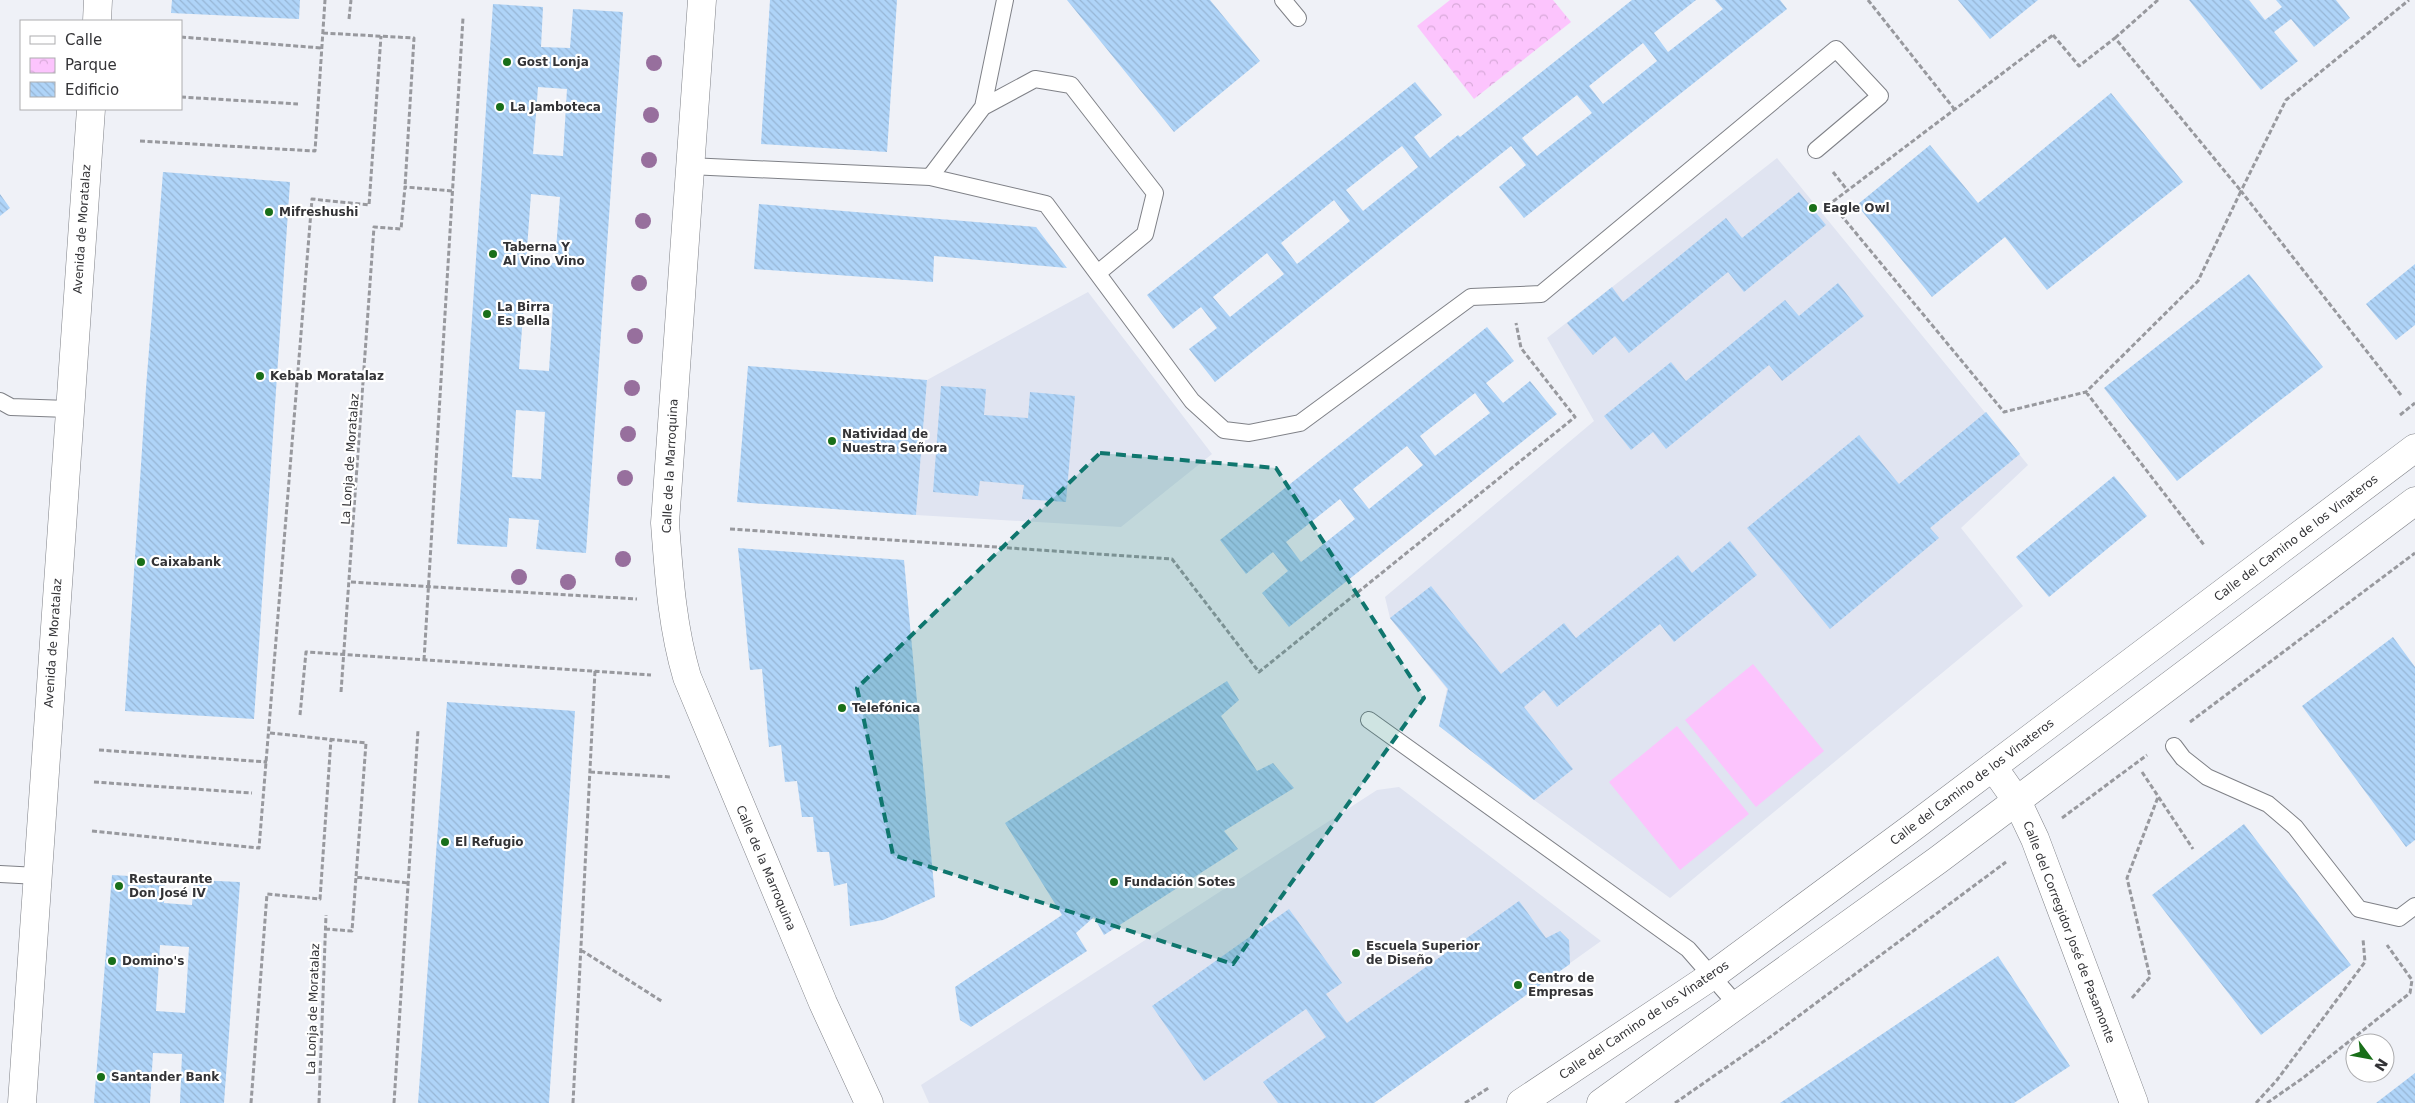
<svg xmlns="http://www.w3.org/2000/svg" width="2415" height="1103" font-family="'DejaVu Sans',sans-serif">
<defs>
<pattern id="park-crowns" width="20" height="18" patternUnits="userSpaceOnUse" patternTransform="scale(1.25)"><rect width="20" height="18" fill="#fcc4fd"/><path d="M2 6a3 3 0 1 1 6 0M12 15a3 3 0 1 1 6 0" fill="none" stroke="#d8a9d9"/></pattern>
<pattern id="building-back-hatch" width="6" height="6" patternUnits="userSpaceOnUse" patternTransform="scale(1.25)"><rect width="6" height="6" fill="#afd4f8"/><path d="M-1 5l2 2M0 0l6 6M5-1l2 2" fill="none" stroke="#97b6d5"/></pattern>
</defs>
<rect width="100%" height="100%" fill="#eff1f7"/>
<path fill="#e0e4f1" d="M1777 158 2028 465 1961 528 2023 606 1670 898 1534 800 1439 726 1447 689 1390 618 1385 597 1594 421 1547 338Z
M1088 292 1212 454 1121 527 916 515 927 380Z
M1399 787 1601 941 1374 1103H929L921 1085 1377 790Z"/>
<path fill="url(#park-crowns)" d="M1450 0H1553L1571 22 1474 99 1417 26Z"/>
<path fill="#fcc4fd" d="M1753 664 1824 751 1756 807 1685 720Z
M1677 726 1749 814 1680 870 1609 782Z"/>
<path fill="url(#building-back-hatch)" fill-rule="evenodd" d="M172 0H300L299 19 171 13Z
M770 0H897L887 152 761 144Z
M1067 0H1210L1260 61 1174 132Z
M1632 0H1696L1654 33 1668 52 1723 9 1715 0H1780L1787 9 1524 218 1499 187 1526 165 1511 146 1215 382 1189 349 1217 328 1201 307 1173 329 1147 295 1415 82 1442 115 1414 137 1430 158 1458 135 1460 137ZM1643 43 1657 61 1603 104 1589 86ZM1577 95 1592 113 1537 156 1522 138ZM1402 146 1418 167 1363 211 1346 190ZM1334 200 1350 221 1297 264 1281 243ZM1267 253 1284 274 1230 317 1213 297Z
M1958 0H2038L1990 39Z
M2189 0H2249L2265 20 2282 7 2276 0H2336L2350 18 2314 47 2291 19 2274 32 2298 61 2261 90Z
M493 4 543 7 541 47 570 48 573 9 623 12 586 553 536 549 539 520 509 518 507 547 457 544ZM538 87 567 89 563 156 533 154ZM531 194 560 197 555 263 526 262ZM524 302 553 304 549 371 519 369ZM516 410 545 412 541 479 512 477Z
M2111 93 2183 182 2047 290 2005 237 1932 297 1857 205 1930 145 1978 203Z
M163 172 290 182 254 719 125 711 146 388Z
M1799 192 1826 225 1744 292 1728 272 1629 353 1615 336 1593 355 1567 323 1612 287 1623 302 1726 218 1742 238Z
M0 194 10 208 0 216Z
M759 204 1036 227 1067 268 934 256 933 282 754 269Z
M2415 264V325L2396 340 2366 304Z
M2249 274 2323 367 2177 481 2104 388Z
M1838 283 1864 316 1782 381 1769 365 1666 449 1653 432 1631 450 1604 416 1671 362 1686 381 1785 300 1799 316Z
M1487 327 1514 361 1486 383 1503 403 1530 381 1557 414 1289 627 1262 593 1288 571 1273 552 1246 574 1220 540ZM1475 393 1490 413 1435 456 1420 436ZM1407 446 1423 465 1369 509 1353 489ZM1340 499 1355 519 1301 562 1286 542Z
M748 366 927 380 916 515 737 502Z
M941 386 986 389 984 415 1028 418 1030 392 1075 396 1066 502 1022 499 1024 485 980 481 978 496 933 492Z
M1986 412 2020 454 1930 528 1939 538 1830 629 1747 528 1859 435 1899 484Z
M2114 476 2147 516 2049 597 2016 557Z
M1730 541 1757 575 1674 642 1660 624 1557 707 1544 690 1524 707 1573 769 1534 800 1439 726 1448 689 1390 618 1431 586 1501 674 1564 623 1576 638 1678 555 1692 573Z
M738 548 904 560 935 897 883 920 850 926 847 883 834 886 829 852H817L813 817H802L797 781 785 782 781 745 769 747 762 669 750 670Z
M2393 637 2415 667V840L2406 847 2302 706Z
M1227 681 1239 700 1221 716 1257 771 1273 763 1294 788 1224 831 1238 849 1104 935 1094 917 1076 933 1087 951 971 1027 960 1020 955 987 1062 915 1005 823Z
M447 702 575 711 549 1103H418Z
M2244 824 2351 965 2261 1035 2152 895Z
M112 875 165 878 164 903 192 905 194 880 240 882 224 1103H180L182 1054 153 1053 150 1103H94ZM160 945 189 947 185 1013 156 1011Z
M1519 901 1546 938 1560 931 1569 940 1570 964 1374 1103H1278L1263 1082 1326 1037 1306 1009 1204 1081 1152 1006 1289 909 1342 983 1326 994 1347 1023Z
M1998 956 2070 1066 2014 1103H1780Z
M2415 1073V1103H2376L2406 1080Z"/>
<g fill="none" stroke-linecap="round" stroke-linejoin="round">
<g stroke="#7f8187" stroke-width="18">
<path id="lane" d="M1283 0 1298 18
M983 107 1005 0
M689 166 930 177 1046 204 1192 401 1224 430 1249 433 1300 423 1471 297 1541 294 1836 49 1880 96 1816 150
M930 177 983 107 1035 79 1071 85 1155 193 1145 234 1099 272
M0 401 11 407 68 409
M1369 720 1688 949 1737 1005
M2174 746 2183 758 2207 777 2268 804 2295 827 2359 909 2399 918 2415 906
M0 874 38 876"/>
</g>
<g stroke="#7f8187" stroke-width="29">
<path id="street" d="M702 0 665 523C669 576 672 626 687 677L823 1003 869 1103
M1993 767 2017 801 2035 839 2134 1103"/>
</g>
<g stroke="#7f8187" stroke-width="29">
<path id="secondary" d="M97 21 98 0
M22 1103 91 109
M1521 1103 1713 975 1913 827 2415 448
M1601 1103 1938 860 2415 501"/>
</g>
<path stroke="#98999e" stroke-width="3" stroke-dasharray="5 2.5" stroke-linecap="butt" d="M1868 0 1955 110
M349 19 351 0
M323 33 414 38 405 187
M2053 35 2079 66 2115 38 2241 191 2198 281 2086 392 2004 412 1831 203Z
M181 37 322 48
M2115 38 2158 0
M181 97 298 104
M140 141 315 151 325 0
M1833 172 1848 191
M2086 392 2204 545
M2401 395 2241 191 2286 100 2409 0
M2400 415 2415 403
M730 529 1172 559 1259 672 1575 417 1521 348 1516 323
M351 582 637 599
M424 660 463 18
M341 692 374 227 401 229 405 187 453 191
M300 715 306 652 651 675
M2190 722 2415 553
M270 733 366 743 356 877
M99 750 267 762
M590 772 671 777
M2142 772 2193 849
M94 782 252 793
M2062 818 2147 755
M92 831 259 848 312 199 369 205 381 36
M325 929 352 931 356 877 408 883
M581 950 663 1002
M2132 998 2150 977 2127 878 2158 797
M251 1103 267 894 320 899 331 739
M319 1103 326 915
M394 1103 418 730
M573 1103 595 671
M1465 1103 1490 1087
M1675 1103 1773 1035 2006 862
M2256 1103 2277 1080 2365 962 2363 939
M2267 1103 2303 1078 2410 993 2412 980 2387 945"/>
<use href="#lane" stroke="#fff" stroke-width="16"/>
<use href="#street" stroke="#fff" stroke-width="28"/>
<use href="#secondary" stroke="#fff" stroke-width="28"/>
</g>
<g fill="#976f9d">
<circle cx="654" cy="63" r="8"/>
<circle cx="651" cy="115" r="8"/>
<circle cx="649" cy="160" r="8"/>
<circle cx="643" cy="221" r="8"/>
<circle cx="639" cy="283" r="8"/>
<circle cx="635" cy="336" r="8"/>
<circle cx="632" cy="388" r="8"/>
<circle cx="628" cy="434" r="8"/>
<circle cx="625" cy="478" r="8"/>
<circle cx="623" cy="559" r="8"/>
<circle cx="519" cy="577" r="8"/>
<circle cx="568" cy="582" r="8"/>
</g>
<path fill="#0f766e" fill-opacity="0.2" stroke="#0f766e" stroke-width="4" stroke-dasharray="10 6" stroke-linejoin="round" d="M1100 453 1276 468 1424 698 1233 964 893 855 857 688Z"/>
<g fill="#196f19" stroke="#fff" stroke-width="2">
<circle cx="507" cy="62" r="5"/>
<circle cx="500" cy="107" r="5"/>
<circle cx="1813" cy="208" r="5"/>
<circle cx="269" cy="212" r="5"/>
<circle cx="493" cy="254" r="5"/>
<circle cx="487" cy="314" r="5"/>
<circle cx="260" cy="376" r="5"/>
<circle cx="832" cy="441" r="5"/>
<circle cx="141" cy="562" r="5"/>
<circle cx="842" cy="708" r="5"/>
<circle cx="445" cy="842" r="5"/>
<circle cx="1114" cy="882" r="5"/>
<circle cx="119" cy="886" r="5"/>
<circle cx="1356" cy="953" r="5"/>
<circle cx="112" cy="961" r="5"/>
<circle cx="1518" cy="985" r="5"/>
<circle cx="101" cy="1077" r="5"/>
</g>
<g text-anchor="middle" dominant-baseline="central" stroke-width="4.5" stroke-linejoin="round" paint-order="stroke">
<g font-size="12" font-weight="bold" fill="#333336" stroke="#fff" text-anchor="start">
<text x="517" y="62">Gost Lonja</text>
<text x="510" y="107">La Jamboteca</text>
<text x="1823" y="208">Eagle Owl</text>
<text x="279" y="212">Mifreshushi</text>
<text x="503" y="247">Taberna Y<tspan x="503" dy="14">Al Vino Vino</tspan></text>
<text x="497" y="307">La Birra<tspan x="497" dy="14">Es Bella</tspan></text>
<text x="270" y="376">Kebab Moratalaz</text>
<text x="842" y="434">Natividad de<tspan x="842" dy="14">Nuestra Señora</tspan></text>
<text x="151" y="562">Caixabank</text>
<text x="852" y="708">Telefónica</text>
<text x="455" y="842">El Refugio</text>
<text x="129" y="879">Restaurante<tspan x="129" dy="14">Don José IV</tspan></text>
<text x="1124" y="882">Fundación Sotes</text>
<text x="1366" y="946">Escuela Superior<tspan x="1366" dy="14">de Diseño</tspan></text>
<text x="122" y="961">Domino's</text>
<text x="1528" y="978">Centro de<tspan x="1528" dy="14">Empresas</tspan></text>
<text x="111" y="1077">Santander Bank</text>
</g>
<g font-size="12" fill="#333336" stroke="#fff">
<text transform="translate(82 229) rotate(-86)">Avenida de Moratalaz</text>
<text transform="translate(350 459) rotate(-86)">La Lonja de Moratalaz</text>
<text transform="translate(670 466) rotate(-87)">Calle de la Marroquina</text>
<text transform="translate(2296 538) rotate(-37)">Calle del Camino de los Vinateros</text>
<text transform="translate(53 643) rotate(-86)">Avenida de Moratalaz</text>
<text transform="translate(1972 782) rotate(-37)">Calle del Camino de los Vinateros</text>
<text transform="translate(766 868) rotate(67)">Calle de la Marroquina</text>
<text transform="translate(2069 932) rotate(69)">Calle del Corregidor José de Pasamonte</text>
<text transform="translate(313 1009) rotate(-88)">La Lonja de Moratalaz</text>
<text transform="translate(1644 1020) rotate(-34)">Calle del Camino de los Vinateros</text>
</g>
</g>
<rect x="20" y="20" width="162" height="90" fill="#ffffff" stroke="#adadaf"/>
<rect x="30" y="36" width="25" height="8" fill="#ffffff" stroke="#adadaf"/>
<text x="65" y="45" font-size="15" fill="#333336">Calle</text>
<rect x="30" y="58" width="25" height="15" fill="url(#park-crowns)" stroke="#adadaf"/>
<text x="65" y="70" font-size="15" fill="#333336">Parque</text>
<rect x="30" y="82" width="25" height="15" fill="url(#building-back-hatch)" stroke="#adadaf"/>
<text x="65" y="95" font-size="15" fill="#333336">Edificio</text>
<g transform="translate(2370 1058) rotate(122)"><circle r="24" fill="#ffffff" stroke="#adadaf"/>
<path d="M0-4L9 19L0 12L-9 19Z" fill="#196f19"/>
<text y="-8" font-size="14" font-weight="bold" text-anchor="middle" fill="#333336">N</text>
</g>
</svg>
